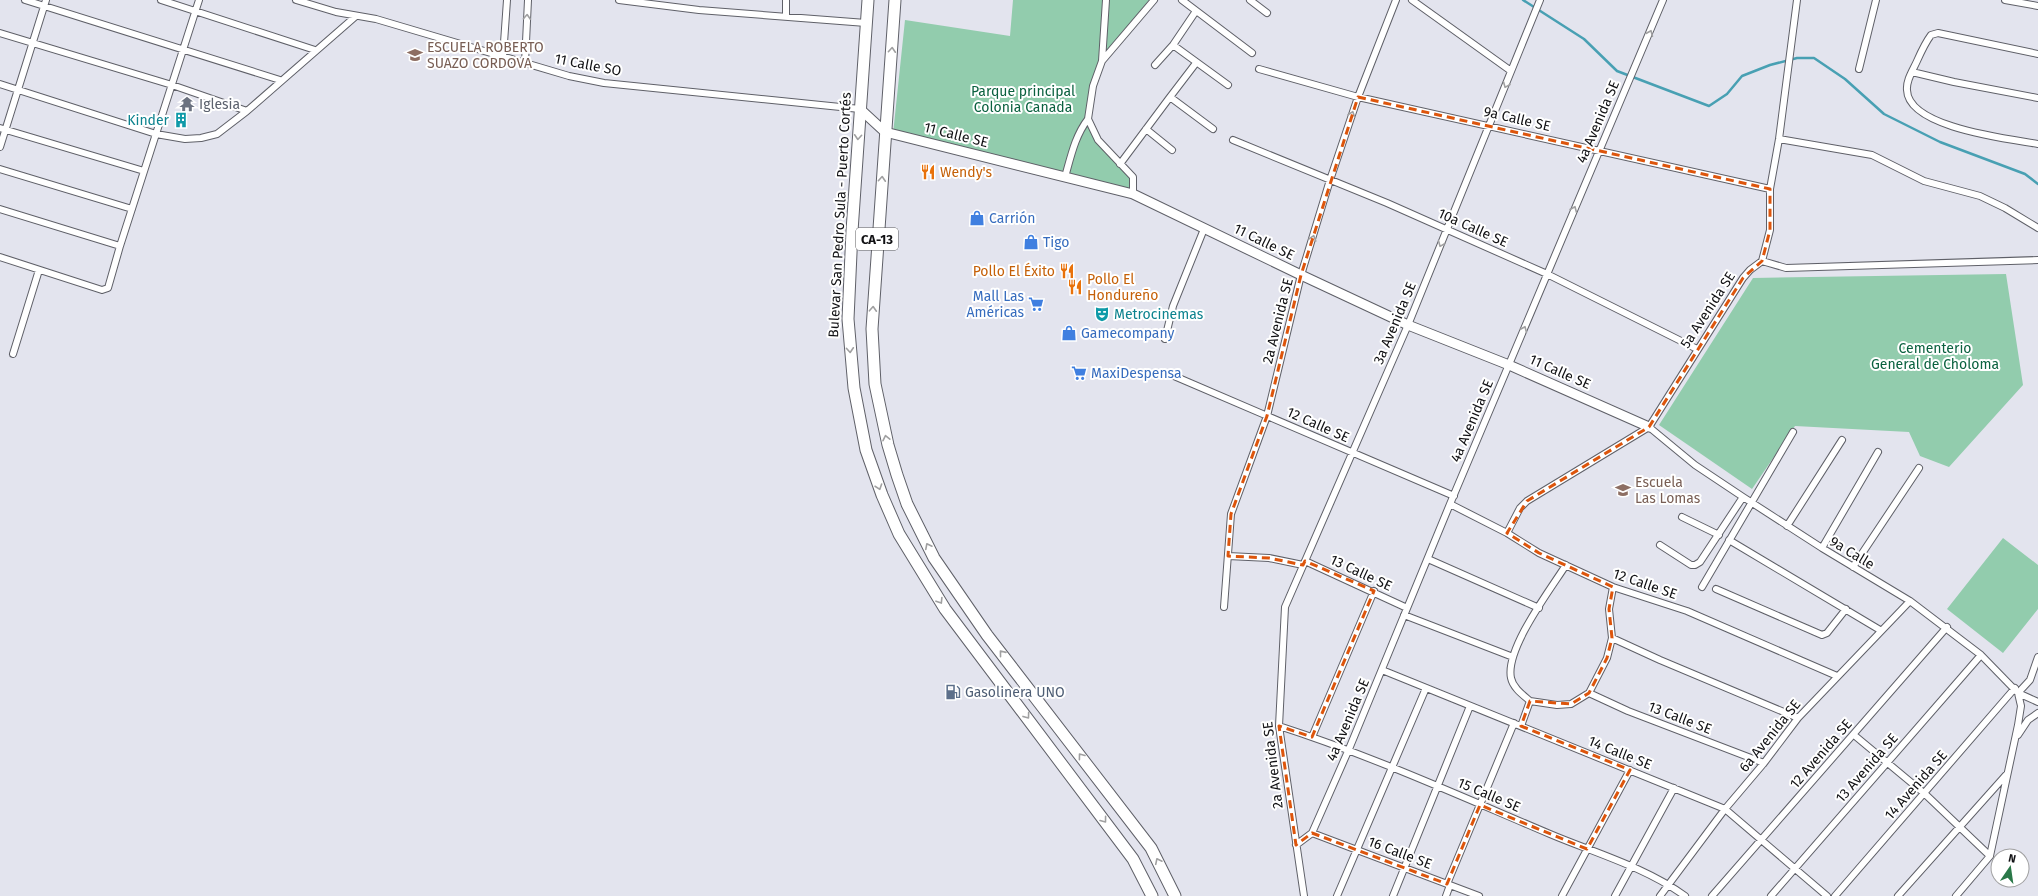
<svg xmlns="http://www.w3.org/2000/svg" width="2038" height="896" font-family="'Fira Sans',sans-serif">
<rect width="100%" height="100%" fill="#e3e4ee"/>
<path fill="#92ccad" d="M1013 0H1104L1100 62 1086 118 1095 141 1133 177V194L893 134 905 20 1010 36Z
M1108 0H1149L1104 56Z
M2006 274 2023 385 1949 467 1920 456 1909 432 1795 426 1752 489 1659 425 1753 278Z
M2003 538 2038 565V609L2003 653 1947 609Z"/>
<g fill="none" stroke-linecap="round" stroke-linejoin="round">
<path stroke="#48a0b3" stroke-width="2.5" d="M1523 0 1584 39 1617 71 1709 106 1727 94 1742 76 1770 65 1797 58H1814L1845 79 1884 114 1940 142 2025 174 2038 184"/>
<g stroke="#5f6068" stroke-width="8">
<path id="street" d="M25 0 280 80
M161 0 315 50
M296 0 336 12 376 19 569 76 604 83 860 109
M619 0 699 10 866 23
M1106 0 1102 61 1093 86 1088 119 1098 140 1133 177V194
M1182 0 1252 53
M1250 0 1267 13
M1412 0 1511 71
M2005 0 2038 6
M786 16V0
M0 33 172 85 247 111
M1173 45 1228 85
M2038 54 1938 33 1931 35C1925 43 1921 52 1917 61 1913 70 1906 80 1907 90 1908 128 2010 139 2038 144
M503 57 507 0
M1102 61 1154 0
M525 63 528 0
M1155 65 1173 45 1196 11
M1259 69 1358 97 1770 189
M1859 69 1876 0
M1912 72 1954 82 2038 98
M0 84 156 134 185 139 201 138 217 134 247 111 356 16
M1170 97 1196 63
M0 128 144 171
M1146 129 1172 150
M1779 139 1872 155 1924 181 1980 196 2005 208 2038 228
M1233 140 1387 203 1547 274 1697 349
M0 147 46 0
M1120 164 1170 97 1213 129
M0 169 132 209
M1065 177C1071 156 1075 136 1088 119
M0 209 120 246
M0 257 102 290 108 288 120 246 199 0
M1762 261 1786 268 2038 260
M1165 339 1173 306 1204 229
M13 354 39 270
M1174 376 1454 496
M1649 427 1695 465 1743 497 1822 548 1910 601 1981 655 2018 693 2038 702
M1450 504 1507 533 1539 553 1613 587 1687 611 1837 676
M1682 517 1719 535
M1787 526 1842 440
M1507 533 1520 508 1527 501 1649 427 1743 278 1750 270 1762 261 1770 230V189L1779 139 1797 0
M1729 540 1880 630
M1660 545 1691 565H1695L1700 562 1743 497
M1822 548 1878 452
M1228 556 1269 558 1303 565
M1428 559 1539 608
M1305 561 1407 608
M1853 567 1919 468
M1702 587 1793 432
M1716 589 1822 635 1827 633 1846 609
M1224 607 1231 514 1267 416 1301 275 1330 180 1358 97 1396 0
M1404 615 1513 657
M1612 638 1660 660 1798 718
M1382 670 1725 809 1827 896
M1589 693 1628 711 1764 763
M1530 701 1557 705 1571 704 1589 693 1607 658 1612 638 1609 609 1613 587
M1279 726C1372 756 1460 796 1550 834 1595 853 1645 867 1685 896
M1521 726 1530 701C1523 695 1513 688 1511 678 1505 649 1550 590 1566 565
M1854 735 1925 794 1990 856
M2018 735 2028 720 2038 713
M1312 737 1374 591
M1312 833 1479 896
M1296 845 1312 833 1349 749 1450 504 1663 0
M1447 884 1514 723
M1304 896 1279 726 1285 607 1408 325 1540 0
M1337 896 1426 688
M1393 896 1470 706
M1446 896 1450 885
M1562 896 1630 770
M1615 896 1674 788
M1660 896 1725 809 1764 763 1798 718 1910 601
M1712 896 1947 627
M1771 896 1981 655
M1835 896 2015 688
M1898 896 2006 775
M1956 896 1990 856 2018 725 2021 706 2018 693 2030 680 2038 657"/>
</g>
<g stroke="#5f6068" stroke-width="11">
<path id="secondary" d="M860 109 885 132 1133 194 1301 275 1408 325 1509 365 1649 427"/>
</g>
<g stroke="#5f6068" stroke-width="13">
<path id="highway" d="M868 0 852 231 848 319 854 388 866 450 882 495 899 534 945 609 1133 859 1152 896
M895 0 872 329 875 384 888 445 897 475 907 504 934 558 987 635 1151 848 1175 896"/>
</g>
<use href="#street" stroke="#fff" stroke-width="6"/>
<use href="#secondary" stroke="#fff" stroke-width="9"/>
<use href="#highway" stroke="#fff" stroke-width="11"/>
</g>
<defs><path id="oneway-chevron" d="M-2-3.5L2.5 0L-2 3.5" fill="none" stroke-width="1.6" stroke-linecap="round" stroke-linejoin="round"/></defs>
<g stroke="#a0a0a1">
<use href="#oneway-chevron" transform="translate(527 17) rotate(-87)"/>
<use href="#oneway-chevron" transform="translate(1650 33) rotate(-67)"/>
<use href="#oneway-chevron" transform="translate(892 50) rotate(-86)"/>
<use href="#oneway-chevron" transform="translate(1506 85) rotate(112)"/>
<use href="#oneway-chevron" transform="translate(1352 114) rotate(-71)"/>
<use href="#oneway-chevron" transform="translate(858 137) rotate(94)"/>
<use href="#oneway-chevron" transform="translate(882 179) rotate(-86)"/>
<use href="#oneway-chevron" transform="translate(1574 209) rotate(-67)"/>
<use href="#oneway-chevron" transform="translate(1313 238) rotate(-73)"/>
<use href="#oneway-chevron" transform="translate(1441 244) rotate(112)"/>
<use href="#oneway-chevron" transform="translate(873 309) rotate(-87)"/>
<use href="#oneway-chevron" transform="translate(1524 329) rotate(-67)"/>
<use href="#oneway-chevron" transform="translate(850 350) rotate(86)"/>
<use href="#oneway-chevron" transform="translate(886 438) rotate(-102)"/>
<use href="#oneway-chevron" transform="translate(879 487) rotate(71)"/>
<use href="#oneway-chevron" transform="translate(928 546) rotate(-117)"/>
<use href="#oneway-chevron" transform="translate(940 601) rotate(58)"/>
<use href="#oneway-chevron" transform="translate(1002 653) rotate(-129)"/>
<use href="#oneway-chevron" transform="translate(1027 716) rotate(54)"/>
<use href="#oneway-chevron" transform="translate(1081 756) rotate(-127)"/>
<use href="#oneway-chevron" transform="translate(1104 820) rotate(53)"/>
<use href="#oneway-chevron" transform="translate(1158 861) rotate(-116)"/>
</g>
<path fill="none" stroke="#dd550c" stroke-width="3" stroke-dasharray="8 5" stroke-linejoin="round" d="M1358 97 1770 189V230L1762 261 1743 278 1649 427 1527 501 1507 533 1539 553 1613 587 1609 609 1612 638 1607 658 1589 693 1571 704 1530 701 1521 726 1630 770 1587 849 1480 805 1447 884 1312 833 1296 845 1279 726 1312 737 1374 591 1305 561 1303 565 1269 558 1228 556 1231 514 1267 416 1301 275Z"/>
<defs>
<g id="school-bare" transform="scale(1.2)"><path d="M0-5L7-2L0 1L-7-2ZM-4 1L0 2.5L4 1V4Q0 6-4 4Z" fill="#8d6e63" stroke="#fff" stroke-width="2.5" paint-order="stroke"/></g>
<g id="temple-bare" transform="scale(1.2)"><path d="M0-6L5-2H3V0L6.5 2.5H4V6H1.5V3h-3V6H-4V2.5H-6.5L-3 0V-2H-5Z" fill="#6b7280" stroke="#fff" stroke-width="2.5" paint-order="stroke"/></g>
<g id="building-bare" transform="scale(1.2)"><path d="M-4-6H4V6H1V3H-1V6H-4ZM-2.5-4.3h1.7v1.8h-1.7ZM.8-4.3h1.7v1.8H.8ZM-2.5-1h1.7V.8h-1.7ZM.8-1h1.7V.8H.8Z" fill="#0f9aa8" stroke="#fff" stroke-width="2.5" paint-order="stroke"/></g>
<g id="restaurant-bare" transform="scale(1.2)"><path d="M-5-6h1v4h1v-4h1v4h1v-4h1v5L-1.5 .5V6h-2V.5L-5-1ZM5-6V6H3V1.5H1.5Q1.5-4 5-6Z" fill="#e8710a" stroke="#fff" stroke-width="2.5" paint-order="stroke"/></g>
<g id="shop-bare" transform="scale(1.2)"><path d="M-5-2.5h2.3a2.7 3.5 0 0 1 5.4 0H5L5.5 6h-11ZM-1.5-2.5h3a1.5 2.3 0 0 0-3 0Z" fill="#3f7fe0" stroke="#fff" stroke-width="2.5" paint-order="stroke"/></g>
<g id="supermarket-bare" transform="scale(1.2)"><path d="M-6-5.5h2.5l.6 2H6L4.5 2H-2.5L-4.4-4H-6ZM-1.5 3.2a1.3 1.3 0 1 0 .1 0ZM3 3.2a1.3 1.3 0 1 0 .1 0Z" fill="#3f7fe0" stroke="#fff" stroke-width="2.5" paint-order="stroke"/></g>
<g id="theatre-bare" transform="scale(1.2)"><path d="M-5-5.5Q0-4 5-5.5V0Q5 5 0 6Q-5 5-5 0ZM-3.3-2.5H-1v1.5H-3.3ZM1-2.5H3.3v1.5H1ZM-2.8 1Q0 5.5 2.8 1Z" fill="#0f9aa8" stroke="#fff" stroke-width="2.5" paint-order="stroke"/></g>
<g id="fuel-bare" transform="scale(1.2)"><path d="M-5.5-6h7V0h2V4h1.3V-2.5L3-4.5l.8-.8L6-3V5H2.5V1h-1V6h-7ZM-4.2-4.7v3.2H.2V-4.7Z" fill="#5c6f8a" stroke="#fff" stroke-width="2.5" paint-order="stroke"/></g>
</defs>
<g fill-rule="evenodd">
<use href="#school-bare" x="415" y="55"/>
<use href="#temple-bare" x="187" y="104"/>
<use href="#building-bare" x="181" y="120"/>
<use href="#restaurant-bare" x="928" y="172"/>
<use href="#shop-bare" x="977" y="218"/>
<use href="#shop-bare" x="1031" y="242"/>
<use href="#restaurant-bare" x="1067" y="271"/>
<use href="#restaurant-bare" x="1075" y="287"/>
<use href="#supermarket-bare" x="1036" y="304"/>
<use href="#theatre-bare" x="1102" y="314"/>
<use href="#shop-bare" x="1069" y="333"/>
<use href="#supermarket-bare" x="1079" y="373"/>
<use href="#school-bare" x="1623" y="490"/>
<use href="#fuel-bare" x="953" y="692"/>
</g>
<g text-anchor="middle" dominant-baseline="central" stroke-width="4" stroke-linejoin="round" paint-order="stroke">
<rect fill="#fff" stroke="#58585a" stroke-width="1" x="856" y="228" width="42" height="22" rx="3"/>
<g font-size="13" font-weight="bold" fill="#111114">
<text x="877" y="239">CA-13</text>
</g>
<g font-size="14" fill="#785e54" stroke="#fff" text-anchor="start">
<text x="427" y="47">ESCUELA ROBERTO<tspan x="427" dy="16">SUAZO CORDOVA</tspan></text>
<text x="1635" y="482">Escuela<tspan x="1635" dy="16">Las Lomas</tspan></text>
</g>
<g font-size="14" fill="#111114" stroke="#fff">
<text transform="translate(588 65) rotate(11)">11 Calle SO</text>
<text transform="translate(1517 119) rotate(13)">9a Calle SE</text>
<text transform="translate(1598 122) rotate(-67)">4a Avenida SE</text>
<text transform="translate(956 135) rotate(14)">11 Calle SE</text>
<text transform="translate(840 215) rotate(-87)">Bulevar San Pedro Sula - Puerto Cortés</text>
<text transform="translate(1473 228) rotate(24)">10a Calle SE</text>
<text transform="translate(1264 242) rotate(26)">11 Calle SE</text>
<text transform="translate(1708 310) rotate(-57)">5a Avenida SE</text>
<text transform="translate(1278 321) rotate(-76)">2a Avenida SE</text>
<text transform="translate(1395 323) rotate(-67)">3a Avenida SE</text>
<text transform="translate(1560 372) rotate(24)">11 Calle SE</text>
<text transform="translate(1472 421) rotate(-67)">4a Avenida SE</text>
<text transform="translate(1318 425) rotate(24)">12 Calle SE</text>
<text transform="translate(1852 553) rotate(31)">9a Calle</text>
<text transform="translate(1361 573) rotate(25)">13 Calle SE</text>
<text transform="translate(1645 584) rotate(19)">12 Calle SE</text>
<text transform="translate(1680 718) rotate(21)">13 Calle SE</text>
<text transform="translate(1348 720) rotate(-67)">4a Avenida SE</text>
<text transform="translate(1770 736) rotate(-51)">6a Avenida SE</text>
<text transform="translate(1620 753) rotate(22)">14 Calle SE</text>
<text transform="translate(1821 754) rotate(-49)">12 Avenida SE</text>
<text transform="translate(1273 765) rotate(-97)">2a Avenida SE</text>
<text transform="translate(1867 768) rotate(-49)">13 Avenida SE</text>
<text transform="translate(1916 785) rotate(-49)">14 Avenida SE</text>
<text transform="translate(1489 795) rotate(23)">15 Calle SE</text>
<text transform="translate(1400 853) rotate(21)">16 Calle SE</text>
</g>
<g font-size="14" fill="#0a613f" stroke="#fff">
<text x="1023" y="91">Parque principal<tspan x="1023" dy="16">Colonia Canada</tspan></text>
<text x="1935" y="348">Cementerio<tspan x="1935" dy="16">General de Choloma</tspan></text>
</g>
<g font-size="14" fill="#5b616d" stroke="#fff" text-anchor="start">
<text x="199" y="104">Iglesia</text>
</g>
<g font-size="14" fill="#0d838f" stroke="#fff" text-anchor="end">
<text x="169" y="120">Kinder</text>
<text x="1114" y="314" text-anchor="start">Metrocinemas</text>
</g>
<g font-size="14" fill="#c56008" stroke="#fff" text-anchor="start">
<text x="940" y="172">Wendy's</text>
<text x="1055" y="271" text-anchor="end">Pollo El Éxito</text>
<text x="1087" y="279">Pollo El<tspan x="1087" dy="16">Hondureño</tspan></text>
</g>
<g font-size="14" fill="#366cbe" stroke="#fff" text-anchor="start">
<text x="989" y="218">Carrión</text>
<text x="1043" y="242">Tigo</text>
<text x="1024" y="296" text-anchor="end">Mall Las<tspan x="1024" dy="16">Américas</tspan></text>
<text x="1081" y="333">Gamecompany</text>
<text x="1091" y="373">MaxiDespensa</text>
</g>
<g font-size="14" fill="#4e5e75" stroke="#fff" text-anchor="start">
<text x="965" y="692">Gasolinera UNO</text>
</g>
</g>
<g transform="translate(2010 868) rotate(13)"><circle r="19" fill="#ffffff" stroke="#a0a0a1"/>
<path d="M0-3L7 15L0 10L-7 15Z" fill="#2a7848"/>
<text y="-6" font-size="11" font-weight="bold" text-anchor="middle" fill="#111114">N</text>
</g>
</svg>
